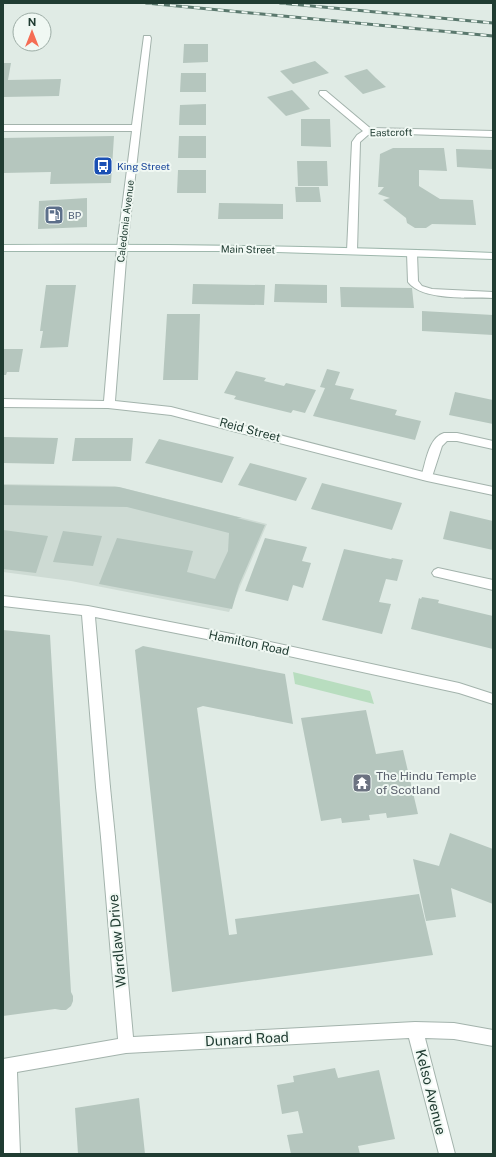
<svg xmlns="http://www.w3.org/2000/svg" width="496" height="1157" font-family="'Public Sans',sans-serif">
<rect width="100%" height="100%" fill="#e0ebe5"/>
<path fill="#cedbd4" d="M3 484 115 486 267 524 229 612 71 581 3 572Z"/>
<path fill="#b8ddbf" d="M293 672 370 691 374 704 295 684Z"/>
<path fill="#b5c6be" d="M184 44H208V62L183 63Z
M315 61 329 73 293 84 280 71Z
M3 63H11L8 80 61 79 59 96 3 97Z
M367 69 376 78 386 87 363 94 344 76Z
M181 73H206V92H180Z
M292 90 301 99 310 109 286 116 267 97Z
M206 104V125H179L180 105Z
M301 119H330L331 147 301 146Z
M114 136 111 183 50 184 51 172 3 173V138Z
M179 136H206V158H178Z
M393 148H444L447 171 419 170V186L440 199 473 200 476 225 432 224 426 228H415L407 223 406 218 383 200 390 198 378 194 384 187H378L380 154Z
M456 149 493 150V169L457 167Z
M297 161H327L328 186H298Z
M178 170H206V193H177Z
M295 187H319L321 202H296Z
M87 198V227L38 229 39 201Z
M219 203 283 204V219H218Z
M193 284 265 285 264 305 192 304Z
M275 284 327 285V303L274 302Z
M46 285H76L68 347 40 348 43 331H40Z
M340 287 412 288 414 308 341 307Z
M422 311 493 315V335L422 331Z
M167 314H200L198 380H163Z
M3 349H23L19 372H7L6 375H3Z
M327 369 340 372 335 385 354 389 350 399 397 410 395 415 421 421 415 440 313 416 325 388 320 387Z
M236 371 266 378 264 381 284 386 286 383 316 390 305 413 293 410 291 413 234 399 236 396 224 393Z
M455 392 493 400V424L449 415Z
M3 437 58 438 54 464 3 463Z
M75 438H133L131 461H72Z
M159 439 234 457 222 483 145 463Z
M250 463 307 478 296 501 238 485Z
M322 483 402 503 392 530 311 509Z
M3 485 119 487 242 518H237L265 525 239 585 232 609 99 584 117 538 193 551 187 572 215 579 228 551 229 533 127 507 3 505Z
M450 511 493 521V550L443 539Z
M3 530 48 536 36 573 3 569Z
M63 531 102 536 93 566 53 562Z
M265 538 307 547 302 561 311 563 303 588 293 585 288 601 245 591Z
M344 549 391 559 392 558 403 560 397 581 386 579 379 602 391 604 382 634 322 620Z
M422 597 439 600 438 603 493 616V649L411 629 419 598 421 599Z
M3 630 50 635 71 992 73 996V1001L71 1006 66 1010H61L55 1009 3 1016V950H4Z
M143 646 285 674 293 724 203 706 197 708 229 935 237 934 235 919 419 894 433 955 172 992 135 650Z
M366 710 376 754 403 750 418 814 387 818 386 813 369 815 370 820 342 823 341 818 321 821 301 718Z
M450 833 493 849V904L451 888 456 917 426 921 413 859 439 866Z
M335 1068 338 1078 379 1070 395 1139 358 1146 360 1154H291L287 1135 303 1133 298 1111 282 1114 277 1085 294 1082 293 1076Z
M139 1098 145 1154H78L75 1108Z"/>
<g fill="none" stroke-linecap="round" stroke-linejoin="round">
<g stroke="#a3b3ac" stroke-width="2">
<path id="service" d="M412 250 417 253 418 281 422 286 432 289 493 292V298C471 297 422 301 408 282L407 253Z
M444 433H457L493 441V449L457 441H447L442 446 431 480H423L421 477C426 463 428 438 444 433Z"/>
</g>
<g stroke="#a3b3ac" stroke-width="2">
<path id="pedestrian" d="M103 781 108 783 110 787 115 837 113 841 108 843 103 841 101 837 96 787 98 783Z"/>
</g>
<g stroke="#a3b3ac" stroke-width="2">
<path id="minor" d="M144 36H150L151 38 127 247 115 401 171 407 427 473 493 487V495L427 481 171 415 108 408 3 407V399L104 401 117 247 132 131H3V125H132Z
M320 91H326L370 128 493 131V137L377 133 368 135 360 142 357 251 355 253H349L347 251 352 142 357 135 363 131 320 95 319 93Z
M438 568 493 580V590L434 576 432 573 434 570Z
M3 596 88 606 252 638 459 683 493 694V704L459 693 252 648 95 617 110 787 108 791 103 793 98 791 96 787 82 615 3 606Z
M108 831 113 833 115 837 133 1037 415 1022 454 1023 493 1030V1046L454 1039 425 1038 455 1154H439L409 1038 126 1053 17 1072 20 1154H4L3 1059 118 1039 101 837 103 833Z"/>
</g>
<g stroke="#9eb7ac" stroke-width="2">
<path id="secondary" d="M3 245C166 244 330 246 493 253V259L248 251H3Z"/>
</g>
<use href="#service" fill="#fff" fill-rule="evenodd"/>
<use href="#pedestrian" fill="#fff" fill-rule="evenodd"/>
<use href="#minor" fill="#fff" fill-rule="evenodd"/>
<use href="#secondary" fill="#fff" fill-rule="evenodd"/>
<g stroke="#5a786d" stroke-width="3">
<path id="rail" d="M146 3 493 36
M280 3 493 23"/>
</g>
<use href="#rail" stroke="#f0f8f3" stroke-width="2" stroke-dasharray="6" stroke-linecap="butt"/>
</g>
<defs>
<g id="bus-square" transform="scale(1)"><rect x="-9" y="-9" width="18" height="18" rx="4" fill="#1a4fb4" stroke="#f0f8f3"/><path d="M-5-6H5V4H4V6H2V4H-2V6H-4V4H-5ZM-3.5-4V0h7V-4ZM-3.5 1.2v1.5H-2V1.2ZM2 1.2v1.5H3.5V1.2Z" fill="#fff"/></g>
<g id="fuel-square" transform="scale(1)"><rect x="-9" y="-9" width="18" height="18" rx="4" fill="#5c6f8a" stroke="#f0f8f3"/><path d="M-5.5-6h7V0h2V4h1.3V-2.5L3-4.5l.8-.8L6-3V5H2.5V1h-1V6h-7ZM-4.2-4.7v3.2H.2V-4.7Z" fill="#fff"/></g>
<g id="temple-square" transform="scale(1)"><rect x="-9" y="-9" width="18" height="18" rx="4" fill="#6b7280" stroke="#f0f8f3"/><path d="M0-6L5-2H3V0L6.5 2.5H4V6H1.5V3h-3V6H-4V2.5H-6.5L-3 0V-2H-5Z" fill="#fff"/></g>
</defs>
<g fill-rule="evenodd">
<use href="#bus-square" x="103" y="166"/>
<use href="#fuel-square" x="54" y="215"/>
<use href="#temple-square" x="362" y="783"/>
</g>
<g text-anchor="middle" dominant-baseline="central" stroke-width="4" stroke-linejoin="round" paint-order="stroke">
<g font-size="10" fill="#203c32" stroke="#f0f8f3">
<text transform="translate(391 132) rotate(-1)">Eastcroft</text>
<text transform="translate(125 221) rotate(-83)">Caledonia Avenue</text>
<text transform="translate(248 249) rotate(1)">Main Street</text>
</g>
<g font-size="10" fill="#164399" stroke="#f0f8f3" text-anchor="start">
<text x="117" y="166">King Street</text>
</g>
<g font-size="10" fill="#4e5e75" stroke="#f0f8f3" text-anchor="start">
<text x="68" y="215">BP</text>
</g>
<g font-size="12" fill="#203c32" stroke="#f0f8f3">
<text transform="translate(250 430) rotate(15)">Reid Street</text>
<text transform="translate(249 643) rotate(12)">Hamilton Road</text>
</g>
<g font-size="12" fill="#5b616d" stroke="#f0f8f3" text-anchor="start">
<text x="376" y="776">The Hindu Temple<tspan x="376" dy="14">of Scotland</tspan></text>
</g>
<g font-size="14" fill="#203c32" stroke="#f0f8f3">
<text transform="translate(117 941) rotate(-95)">Wardlaw Drive</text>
<text transform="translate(247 1039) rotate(-3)">Dunard Road</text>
<text transform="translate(431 1092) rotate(76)">Kelso Avenue</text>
</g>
</g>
<rect width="496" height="1157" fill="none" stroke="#203c32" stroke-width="8"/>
<g transform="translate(32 32)"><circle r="19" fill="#f0f8f3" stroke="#9dada6"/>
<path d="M0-3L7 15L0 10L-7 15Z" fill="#f56d54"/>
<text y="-6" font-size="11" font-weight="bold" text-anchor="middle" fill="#203c32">N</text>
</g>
</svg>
